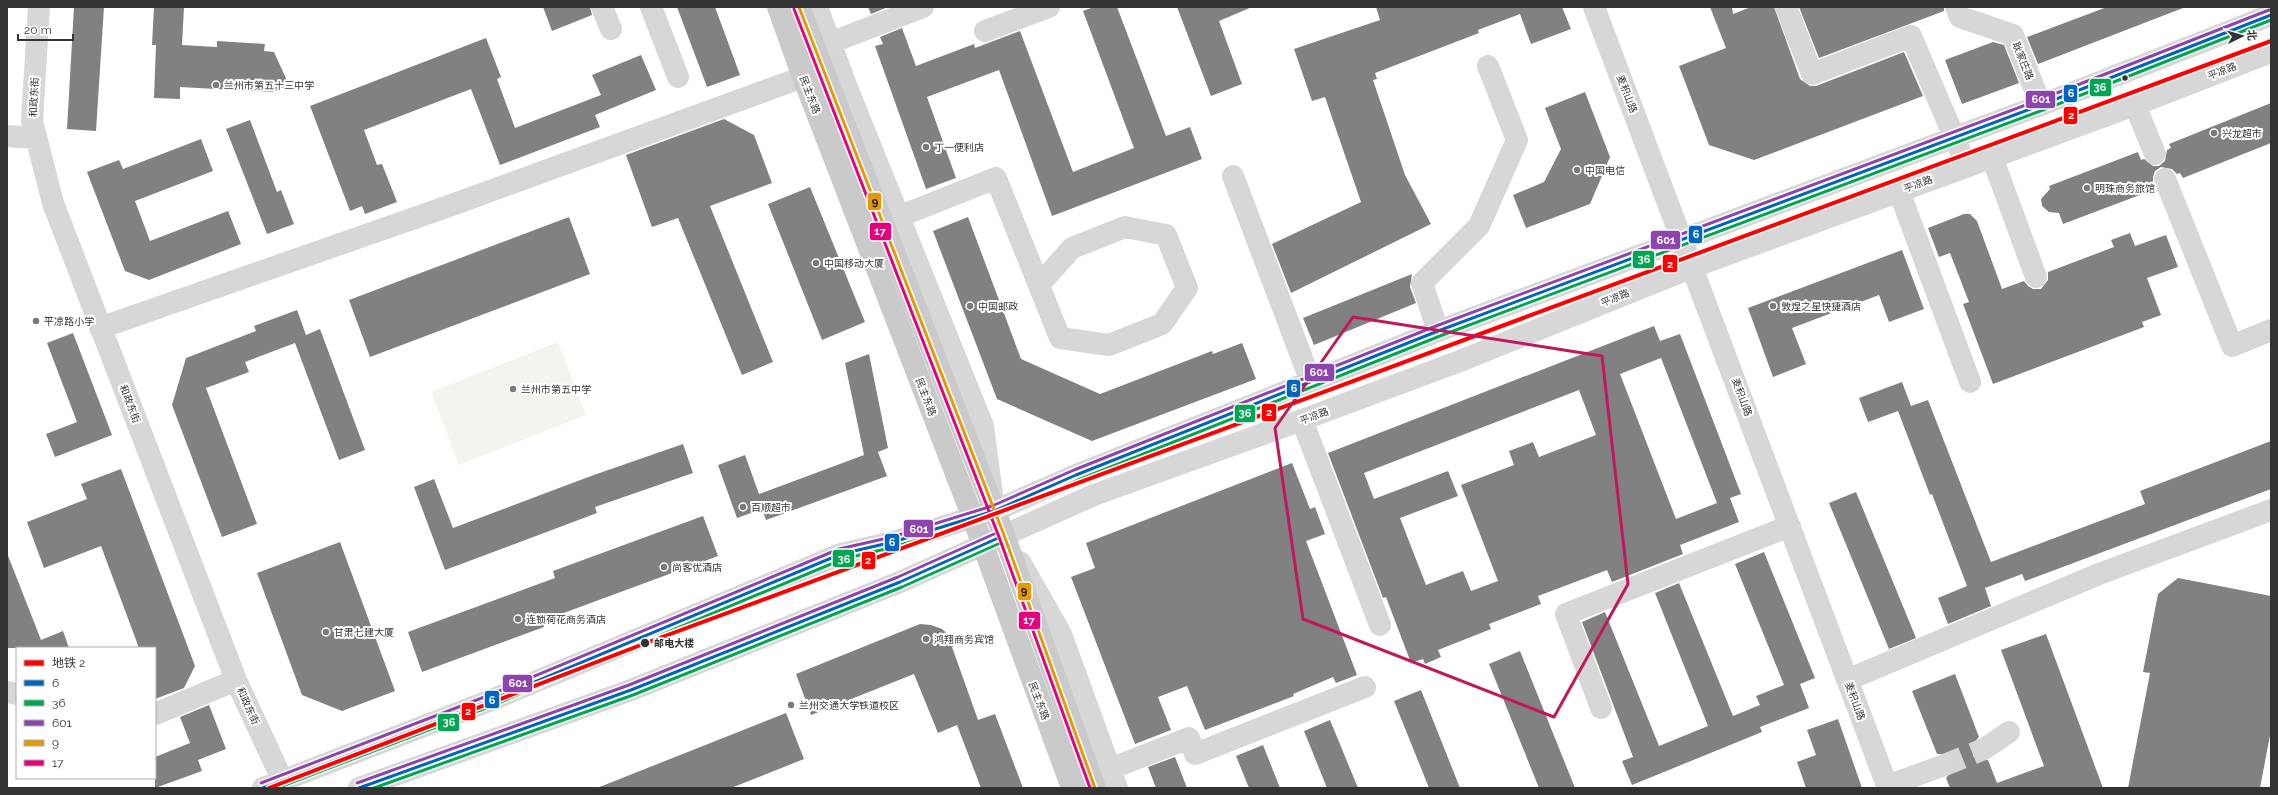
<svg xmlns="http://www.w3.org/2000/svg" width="2278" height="795" font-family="Raleway,'Noto Sans SC',sans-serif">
<rect width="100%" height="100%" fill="#fff"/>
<path fill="#f1f5ed" d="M558 342 586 415 459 465 431 392Z"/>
<path fill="#818181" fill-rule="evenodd" d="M74 7H104L96 131 67 129Z
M154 7H184L182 45 217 47V41L265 44 264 51 274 52 289 85 272 92 180 87V99L154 98 156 45H152Z
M543 7H590L592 15 552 31Z
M677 7H715L740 75 707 87Z
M868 7H888L871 14Z
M1094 7H1117L1166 136 1190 127 1202 159 1052 216 999 70 927 97 956 178 926 189 875 46 883 44 880 37 902 28 916 66 974 44 975 48 1020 31 1073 172 1134 148 1083 11Z
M1177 7H1252L1219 21 1242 84 1211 96Z
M1376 7H1562L1571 29 1531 44 1520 14 1478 30 1479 33 1375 73 1377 79 1373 80 1405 175 1431 224 1291 293 1272 244 1361 202 1325 97 1312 101 1294 49 1380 20Z
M1710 7H1732L1733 14 1751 7H1774L1800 79 1810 86H1816L1904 52 1923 96 1754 160 1709 145 1679 66 1726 48Z
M1799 7H1944V11L1819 58Z
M2107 7 2183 8 2038 64 2027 37Z
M486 38 501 77 497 79 515 128 601 95 592 75 641 55 656 90 595 115 600 127 500 165 471 89 364 130 377 165 382 164 397 202 365 214 362 206 350 211 310 106Z
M1993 42 2004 45 2019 83 1962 104 1945 60Z
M1585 92 1610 157 1590 204 1526 228 1513 195 1544 182 1561 149 1545 108Z
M2271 103V143L2183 178 2180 173 2177 174 2172 169 2161 167 2155 171 2153 177V183L2150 184 2153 190 2063 224 2059 213 2049 212 2042 206 2041 199 2050 189 2049 186 2138 152 2141 160 2144 159 2153 166H2159L2165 161 2167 150 2171 148 2169 144Z
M724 119 754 135 772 183 710 206 773 362 742 375 678 218 652 227 626 155Z
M250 120 277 192 281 190 294 224 267 234 226 129Z
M201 139 213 171 135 201 150 241 228 211 241 244 149 280 125 271 87 172 119 160 123 169Z
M810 187 865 322 822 340 768 204Z
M1964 214H1970L1977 221 2002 289 2024 281 2028 286 2033 289H2041L2048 280V272L2114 247 2111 240 2130 233 2135 246 2166 235 2178 267 2147 278 2161 315 2142 322 2144 327 1993 384 1963 304 1969 302 1950 253 1939 257 1928 228Z
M569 217 590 274 370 357 349 300Z
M968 217 1021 359 1100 394 1212 351 1213 354 1242 343 1256 379 1092 441 997 399 933 231Z
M1902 250 1924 309 1889 322 1879 295 1792 328 1806 364 1773 377 1748 308Z
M1412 274 1410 287 1416 303 1314 345 1303 318Z
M297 310 306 335 320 329 365 450 339 460 295 343 245 362 249 372 206 388 257 524 222 537 172 405 186 358 256 331 254 326Z
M1654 326 1660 341 1680 334 1741 494 1730 498 1739 522 1680 545 1683 554 1612 582 1607 570 1538 596 1541 604 1489 624 1491 629 1438 650 1441 657 1425 664 1423 659 1411 663 1386 597 1383 598 1328 453ZM1661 358 1717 503 1676 519 1620 374ZM1579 390 1596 435 1539 457 1533 442 1509 451 1514 465 1461 485 1498 581 1471 591 1463 571 1426 585 1400 518 1458 496 1448 471 1374 499 1364 473Z
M73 333 112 435 55 457 46 434 77 422 47 343Z
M869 354 888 448 878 452 887 476 766 520 762 509 737 518 718 465 745 455 759 494 864 455 845 363Z
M1902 382 1911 406 1928 400 1991 562 2145 504 2140 491 2271 441V489L2025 581 2022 574 1985 588 1991 606 1948 624 1938 598 1967 586 1932 494 1930 495 1898 411 1868 422 1859 398Z
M683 444 693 473 595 507 597 513 445 570 414 487 434 479 453 528 591 476Z
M1292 463 1310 509 1315 507 1325 534 1306 541 1357 675 1336 683 1333 677 1293 694 1294 696 1205 730 1187 686 1158 697 1171 730 1135 744 1071 577 1095 568 1086 543Z
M121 469 195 666 184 688 155 699V648H139L101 546 44 568 27 522 87 499 81 484Z
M1856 492 1916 638 1889 649 1829 503Z
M703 516 718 556 542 621 544 627 422 672 408 632 555 578 553 571Z
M340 542 395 691 342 711 302 695 257 573Z
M1764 552 1815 678 1800 684 1809 708 1760 727 1762 732 1632 785 1622 761 1633 757 1582 622 1605 612 1659 746 1708 726 1655 593 1679 583 1733 716 1760 705 1756 696 1784 685 1735 564Z
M7 553 41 640 63 631 69 648H7Z
M2178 578 2271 596V730L2260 788H2128L2150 673 2143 672 2158 594Z
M920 624 931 625 942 629 950 636 956 645 952 647 978 720 995 714 1023 788H981L957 725 938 733 914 674 811 715 796 674Z
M2046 634 2103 788H1950L1946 778 1954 769V761L1945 754H1937L1912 691 1955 674 1979 737 1973 744V756L1979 760H1988L1997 783 2044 766 2001 650Z
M1520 651 1575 788H1539L1489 664Z
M1421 690 1460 788H1429L1394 701Z
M209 705 226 749 198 760 202 771 155 788V757L190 743 180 717Z
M786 713 804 759 731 788H597Z
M1838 719 1862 788H1806L1797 762 1816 755 1807 730Z
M1330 720 1358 788H1327L1304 731Z
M1263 745 1280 788H1249L1236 756Z
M1175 757 1187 788H1156L1148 767Z"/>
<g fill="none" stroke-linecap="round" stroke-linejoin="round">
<path stroke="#d6d6d6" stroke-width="22" stroke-dasharray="22 11" stroke-linecap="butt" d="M1942 766 1984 749"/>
<path stroke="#d7d7d7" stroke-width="22" d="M39 7 32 121 53 203 236 680 286 788
M602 7 611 29
M651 7 678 77
M817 7 846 85 983 426 992 494
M1594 7 1888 788
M1786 7 1812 74 1911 36 1967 167
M1956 7 1960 17 2013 35 2041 105
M985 31 1049 7
M830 43 923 7
M2135 105 2155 154
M7 136 36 138
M1992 157 2036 277
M1233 176 1311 382
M2165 179 2232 346 2271 330
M1899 191 1970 382
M898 217 996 178 1060 338 1109 345 1162 324 1187 288 1166 235 1125 227 1072 248 1039 285
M100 328 449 206 803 77
M1438 331 1422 283 1479 226 1517 140 1488 66
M1302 420 1380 625
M1020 562 1061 634 1117 788
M1847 680 2099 574 2271 510
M7 692 17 694
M1601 708 1566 614 1790 526
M155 714 236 680
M1984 749 2009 732
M1110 769 1189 738 1195 754 1365 687
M1887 786 1942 766
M263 788 489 701 841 554 893 542 994 511 1076 475 1438 331 2041 105 2271 15
M359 788 631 690 900 582 1094 495 1302 420 1460 361 1693 267 2135 105 2271 52"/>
<path stroke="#cacaca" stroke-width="22" d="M778 7 803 77 973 518 1072 788
M799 7 1004 535 1095 788"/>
<g stroke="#fff" stroke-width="6">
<path id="bus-1" d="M263 788 489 701 841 554 893 542 994 511 1076 475 1438 331 2041 105 2271 15
M359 788 631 690 900 582 996 539"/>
</g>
<g stroke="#fff" stroke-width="6">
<path id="bus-2" d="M277 788 491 706 843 559 894 547 996 516 1078 480 1440 336 2043 110 2271 20
M374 788 633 695 902 587 998 544"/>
</g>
<g stroke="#fff" stroke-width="6">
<path id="bus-3" d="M261 783 487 696 839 549 892 537 992 506 1074 470 1436 326 2039 100 2269 10
M357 783 629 685 898 577 994 534"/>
</g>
<g stroke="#fff" stroke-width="6">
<path id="bus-4" d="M799 7 1004 535 1095 788"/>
</g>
<g stroke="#fff" stroke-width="6">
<path id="bus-5" d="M794 9 999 537 1090 788"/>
</g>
<use href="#bus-1" stroke="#0065bd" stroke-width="3"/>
<use href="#bus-2" stroke="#00a651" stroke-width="3"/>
<use href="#bus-3" stroke="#8e44ad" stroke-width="3"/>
<use href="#bus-4" stroke="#e39a05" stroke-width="3"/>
<use href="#bus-5" stroke="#e5007d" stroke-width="3"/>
<g stroke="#fff" stroke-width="7">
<path id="metro-1" d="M269 788 646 643 2271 41"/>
</g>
<use href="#metro-1" stroke="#f00" stroke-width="4"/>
</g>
<path fill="none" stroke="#c2185b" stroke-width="3" stroke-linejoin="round" d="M1353 317 1602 356 1628 584 1554 717 1303 619 1275 428Z"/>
<g fill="#333" stroke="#fff" stroke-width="1.5">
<circle cx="2125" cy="78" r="3.5"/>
<circle cx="645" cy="643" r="5"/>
</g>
<g fill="#7a7a7a" stroke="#fff" stroke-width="1.5">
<circle cx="216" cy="85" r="4"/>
<circle cx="2214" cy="133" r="4"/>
<circle cx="926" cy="147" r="4"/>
<circle cx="1577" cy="170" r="4"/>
<circle cx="2087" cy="188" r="4"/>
<circle cx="816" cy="263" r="4"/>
<circle cx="970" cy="306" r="4"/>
<circle cx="1773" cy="306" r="4"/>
<circle cx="36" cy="321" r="4"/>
<circle cx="513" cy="389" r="4"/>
<circle cx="743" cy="507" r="4"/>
<circle cx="664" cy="567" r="4"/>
<circle cx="518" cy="619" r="4"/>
<circle cx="326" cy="632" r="4"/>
<circle cx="926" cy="639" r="4"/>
<circle cx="791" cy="705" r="4"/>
</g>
<g text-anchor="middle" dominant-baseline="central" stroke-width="4" stroke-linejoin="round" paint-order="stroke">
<g font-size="10" fill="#333" stroke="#fff">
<text transform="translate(2023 61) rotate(68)">耿家庄路</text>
<text transform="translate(2222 71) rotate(-21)">平凉路</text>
<text transform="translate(1627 94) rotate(69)">麦积山路</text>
<text transform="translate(810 95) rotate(69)">民主东路</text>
<text transform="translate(34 97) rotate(-87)">和政东街</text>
<text transform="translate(1918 184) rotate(-20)">平凉路</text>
<text transform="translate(1615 298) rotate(-22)">平凉路</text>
<text transform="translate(926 397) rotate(69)">民主东路</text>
<text transform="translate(1742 397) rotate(70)">麦积山路</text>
<text transform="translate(130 404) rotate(69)">和政东街</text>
<text transform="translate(1314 416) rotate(-20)">平凉路</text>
<text transform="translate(1039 701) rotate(69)">民主东路</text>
<text transform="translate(1855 701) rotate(70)">麦积山路</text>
<text transform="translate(248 706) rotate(65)">和政东街</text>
</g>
<g font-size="10" fill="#333" stroke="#fff" text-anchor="start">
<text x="224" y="85">兰州市第五十三中学</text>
<text x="2222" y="133">兴龙超市</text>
<text x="934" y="147">丁一便利店</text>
<text x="1585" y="170">中国电信</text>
<text x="2095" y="188">明珠商务旅馆</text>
<text x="824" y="263">中国移动大厦</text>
<text x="978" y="306">中国邮政</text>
<text x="1781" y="306">敦煌之星快捷酒店</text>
<text x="44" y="321">平凉路小学</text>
<text x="521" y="389">兰州市第五中学</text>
<text x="751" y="507">百顺超市</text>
<text x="672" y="567">尚客优酒店</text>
<text x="526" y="619">连锁荷花商务酒店</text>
<text x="334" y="632">甘肃七建大厦</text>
<text x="934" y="639">鸿翔商务宾馆</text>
<text x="799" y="705">兰州交通大学铁道校区</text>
</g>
<g font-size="10" font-weight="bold" fill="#333" stroke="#fff" text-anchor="start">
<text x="654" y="643">邮电大楼</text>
</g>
</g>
<g stroke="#fff" stroke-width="1.5">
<rect x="2089" y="78" width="23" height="19" rx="4" fill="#00a651"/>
<rect x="2063" y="84" width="15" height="19" rx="4" fill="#0065bd"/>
<rect x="2025" y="90" width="31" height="19" rx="4" fill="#8e44ad"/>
<rect x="2063" y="106" width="15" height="19" rx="4" fill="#f00"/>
<rect x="867" y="192" width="15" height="19" rx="4" fill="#e39a05"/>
<rect x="869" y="222" width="23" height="19" rx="4" fill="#e5007d"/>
<rect x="1688" y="225" width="15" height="19" rx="4" fill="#0065bd"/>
<rect x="1650" y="230" width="31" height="20" rx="4" fill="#8e44ad"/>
<rect x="1632" y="250" width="23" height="19" rx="4" fill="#00a651"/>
<rect x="1662" y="254" width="16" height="19" rx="4" fill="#f00"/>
<rect x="1304" y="363" width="31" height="19" rx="4" fill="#8e44ad"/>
<rect x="1286" y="379" width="15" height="19" rx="4" fill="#0065bd"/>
<rect x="1261" y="403" width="16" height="19" rx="4" fill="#f00"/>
<rect x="1234" y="404" width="22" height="19" rx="4" fill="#00a651"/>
<rect x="903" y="519" width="31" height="19" rx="4" fill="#8e44ad"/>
<rect x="884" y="533" width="16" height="19" rx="4" fill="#0065bd"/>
<rect x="832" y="549" width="23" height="19" rx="4" fill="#00a651"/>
<rect x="861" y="551" width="15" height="19" rx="4" fill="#f00"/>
<rect x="1017" y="582" width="15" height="19" rx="4" fill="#e39a05"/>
<rect x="1018" y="611" width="23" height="19" rx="4" fill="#e5007d"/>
<rect x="502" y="674" width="31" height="19" rx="4" fill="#8e44ad"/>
<rect x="484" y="690" width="16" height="19" rx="4" fill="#0065bd"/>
<rect x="461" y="702" width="15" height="19" rx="4" fill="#f00"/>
<rect x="437" y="713" width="23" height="19" rx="4" fill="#00a651"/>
</g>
<g font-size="11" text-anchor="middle" font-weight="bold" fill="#fff">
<text x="2100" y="91">36</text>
<text x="2071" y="97">6</text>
<text x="2041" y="103">601</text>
<text x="2071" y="119">2</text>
<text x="880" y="235">17</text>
<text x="1696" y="238">6</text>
<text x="1666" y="244">601</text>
<text x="1644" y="263">36</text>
<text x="1670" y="268">2</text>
<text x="1319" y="376">601</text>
<text x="1294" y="392">6</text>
<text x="1269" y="416">2</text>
<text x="1245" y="417">36</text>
<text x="919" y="533">601</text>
<text x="892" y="546">6</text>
<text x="844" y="563">36</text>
<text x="868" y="564">2</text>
<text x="1029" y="624">17</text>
<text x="518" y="687">601</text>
<text x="492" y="704">6</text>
<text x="468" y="715">2</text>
<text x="449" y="726">36</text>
</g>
<g font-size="11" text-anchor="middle" font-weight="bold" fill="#111">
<text x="875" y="206">9</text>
<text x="1024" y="595">9</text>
</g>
<rect width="2278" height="795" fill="none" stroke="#333333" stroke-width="16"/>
<rect x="16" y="647" width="140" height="132" fill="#ffffff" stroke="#adadad"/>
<rect x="24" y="660" width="20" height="6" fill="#ff0000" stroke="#adadad"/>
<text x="52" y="667" font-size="12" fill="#333333">地铁 2</text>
<rect x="24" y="680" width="20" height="6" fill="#0065bd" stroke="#adadad"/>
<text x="52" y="687" font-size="12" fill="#333333">6</text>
<rect x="24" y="700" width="20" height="6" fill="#00a651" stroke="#adadad"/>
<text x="52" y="707" font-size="12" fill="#333333">36</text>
<rect x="24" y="720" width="20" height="6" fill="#8e44ad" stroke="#adadad"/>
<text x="52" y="727" font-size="12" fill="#333333">601</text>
<rect x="24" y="740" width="20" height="6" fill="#e39a05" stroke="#adadad"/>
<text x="52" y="747" font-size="12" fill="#333333">9</text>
<rect x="24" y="760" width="20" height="6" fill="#e5007d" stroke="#adadad"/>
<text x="52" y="767" font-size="12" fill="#333333">17</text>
<g transform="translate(2242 36) rotate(85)" stroke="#ffffff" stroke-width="3" paint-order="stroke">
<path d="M0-3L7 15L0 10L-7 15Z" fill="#333333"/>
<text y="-6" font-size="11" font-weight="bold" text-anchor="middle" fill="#333333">北</text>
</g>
<path d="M18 34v6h55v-6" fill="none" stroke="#333333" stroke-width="2"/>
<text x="24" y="34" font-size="12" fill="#333333" stroke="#ffffff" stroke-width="3" paint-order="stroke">20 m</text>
</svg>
